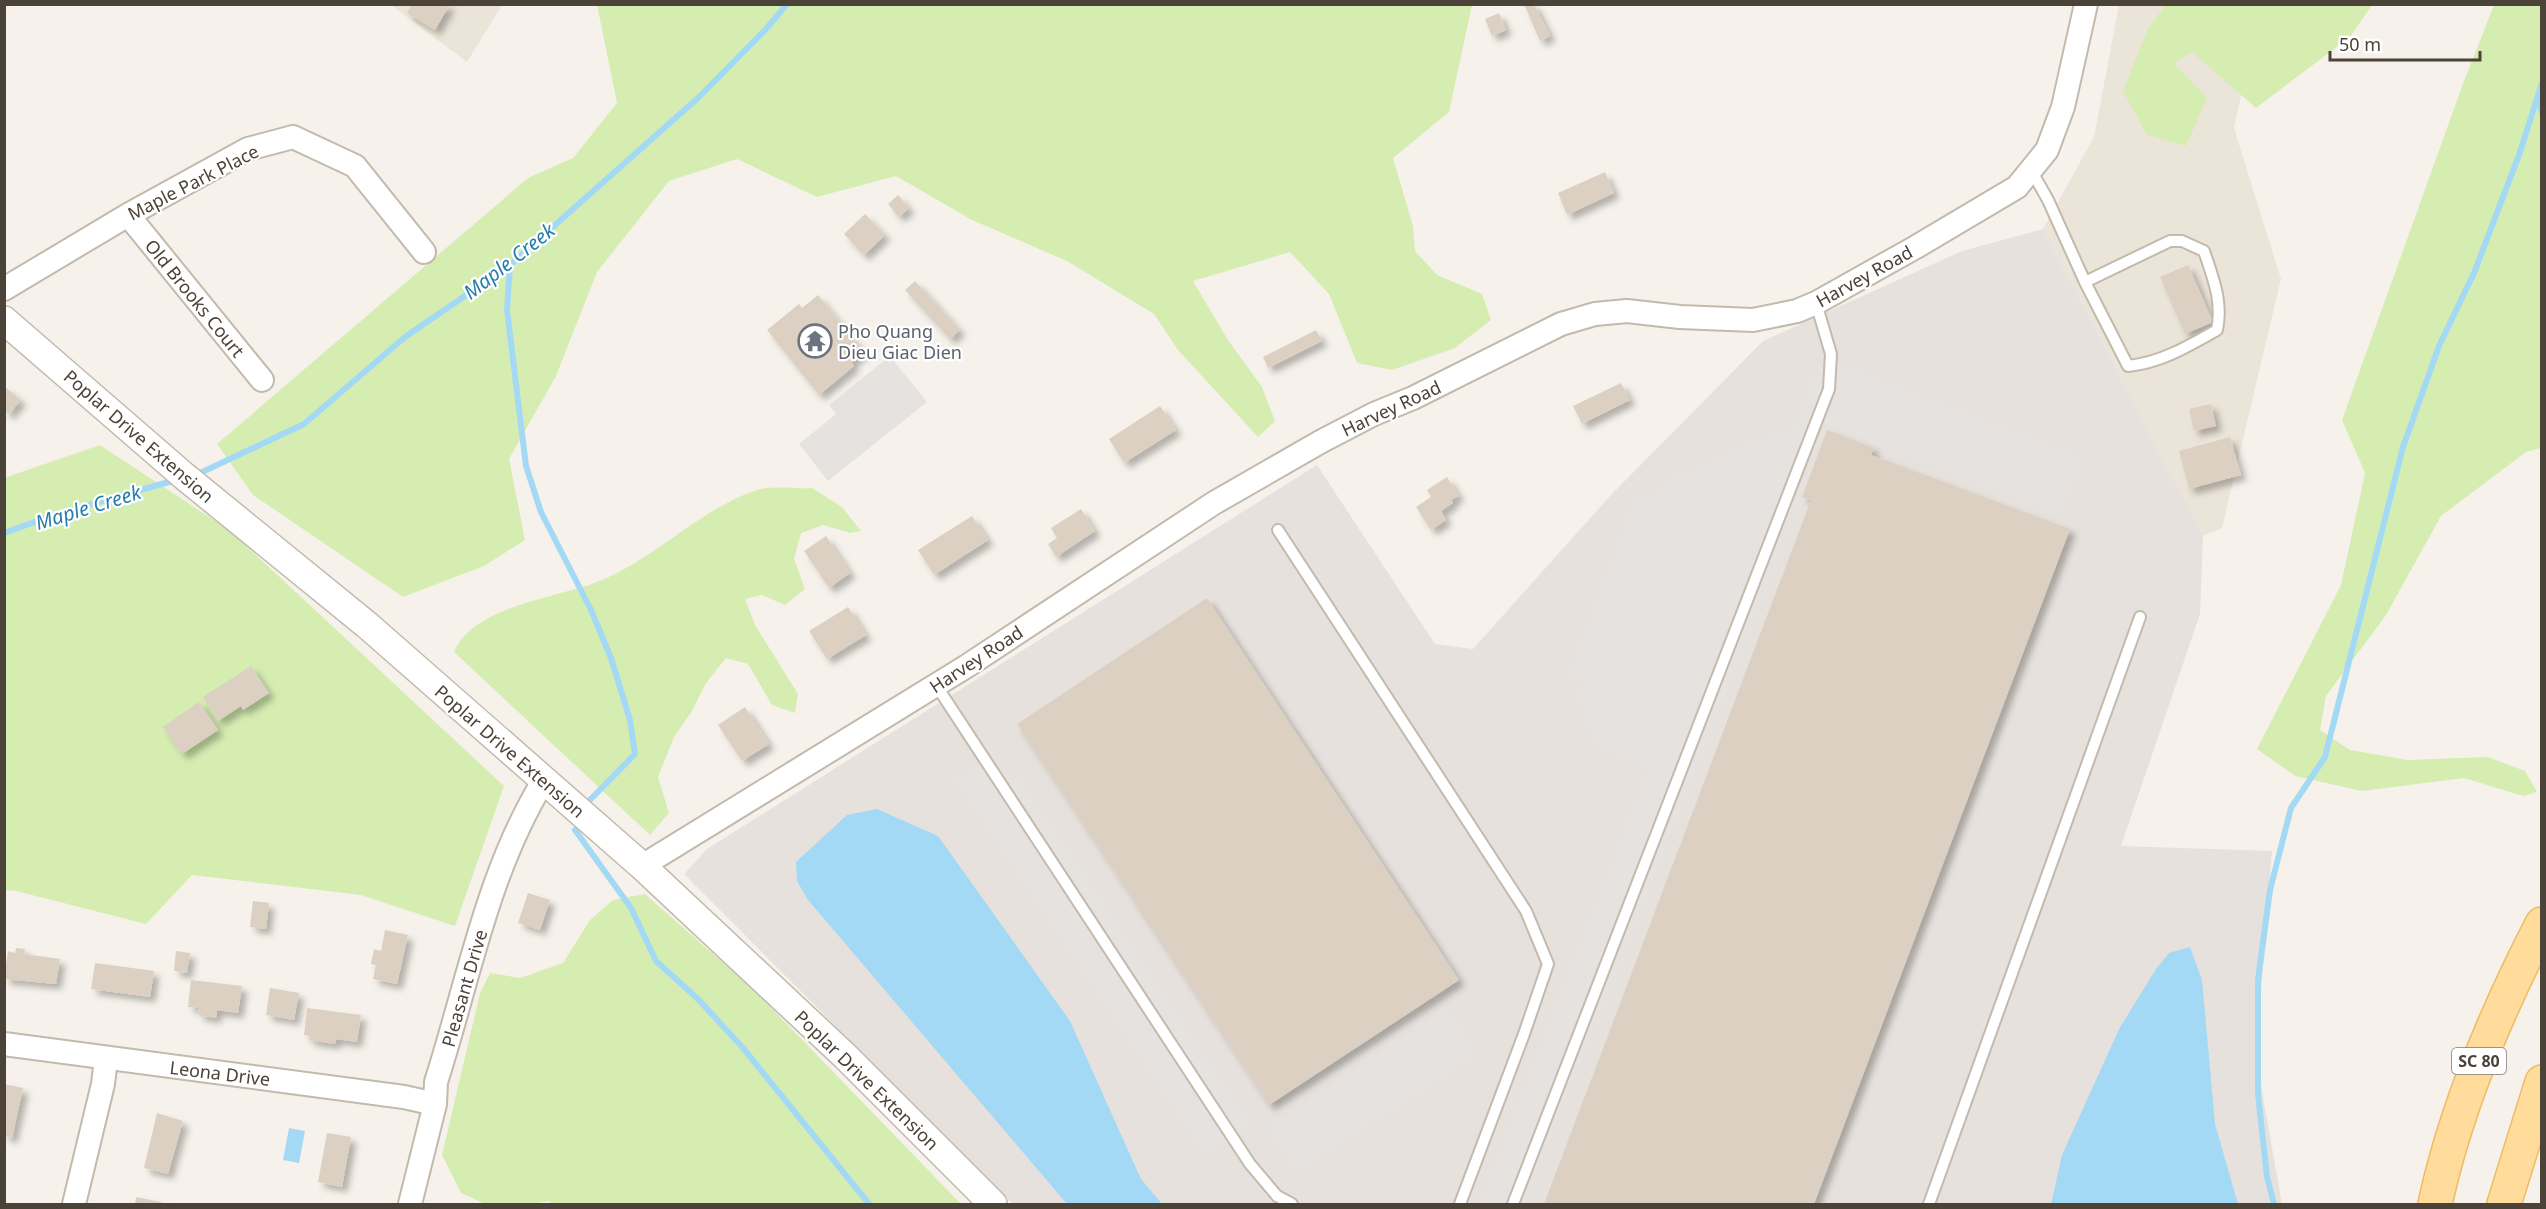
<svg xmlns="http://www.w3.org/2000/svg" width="2546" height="1209" font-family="'Noto Sans',sans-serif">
<defs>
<filter id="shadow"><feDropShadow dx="5.5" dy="5.5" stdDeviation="3" flood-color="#0004"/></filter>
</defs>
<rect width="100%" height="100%" fill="#f6f2eb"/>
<path fill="#ebe4d8" d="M391 5H502L467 62Z
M2119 5H2261L2234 128 2281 279 2222 528 2203 536 2043 229 2094 137Z"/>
<path fill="#e6e1dc" d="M2043 229 2203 536 2200 614 2121 846 2272 851 2256 1057 2282 1204H1013L684 874 707 849 1317 465 1435 644 1473 649 1610 496 1763 341 1962 251Z"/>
<path fill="#d5edb1" d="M2166 4H2372V5L2350 37 2256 108 2192 52 2174 63 2207 98 2186 146 2147 135 2123 91 2147 31Z
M597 5H1472L1449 112 1393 158 1413 226 1415 251 1437 275 1482 294 1491 320 1455 348 1392 370 1357 363 1329 294 1290 252 1193 281 1228 340 1262 387 1275 421 1258 437 1178 350 1154 314 1067 261 972 220 896 176 817 197 737 159 669 181 597 272 556 376 509 459 525 540 484 566 403 597 253 495 217 444 528 178 573 158 617 103Z
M2494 5H2541V448L2526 452 2441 516 2386 615 2326 696 2320 730 2350 750 2408 760 2488 757 2525 771 2537 792 2523 796 2464 778 2362 791 2295 776 2257 749 2341 585 2365 473 2342 420 2464 81Z
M100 445 229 530 504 786 455 926 361 895 192 875 146 924 16 891 5 890 4 478Z
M812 488 842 507 861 531 850 533 823 525 801 533 794 559 805 589 785 605 762 595 745 599 755 625 798 694 795 713 772 705 748 664 726 658 706 683 692 711 674 737 658 777 669 813 650 835 454 652C473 605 560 598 602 580 657 557 700 509 757 490 772 485 795 489 812 488Z
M645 894 755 991 961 1204H551L550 1201 530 1204H485L461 1193 442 1155 480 993 490 973 520 978 563 963 590 920 613 900Z"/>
<path fill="#e5e2df" d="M890 356 927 402 828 481 799 444 836 414 829 405Z
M1817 365 1858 372 2083 458 2060 515 1821 424 1792 496 1802 501 1525 1204H1479L1649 768 1603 748 1591 733 1582 709 1578 694 1583 681 1568 676 1638 491 1653 498 1664 482 1770 435 1787 433 1797 425Z
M995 753 1013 780 1017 777 1251 1124 1206 1154 954 780Z
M1447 1009 1477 1055 1296 1172 1266 1126Z"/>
<path fill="#a4d9f6" d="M877 809 938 836 1070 1021 1141 1179 1162 1204H1067L808 900 797 881 796 862 847 815Z
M2190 947 2202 980 2215 1124 2238 1204H2051L2062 1155 2119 1029 2156 969 2169 953Z
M289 1128 305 1131 299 1163 283 1160Z"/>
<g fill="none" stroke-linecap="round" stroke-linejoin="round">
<path stroke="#a4d9f6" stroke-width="6" d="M2538 97 2542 113
M510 265 507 310 526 466 541 512 591 610 611 658 630 720 635 754 586 804
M198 474 304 424 405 337 510 265 699 97 767 28 787 4
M4 533 54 515 172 481
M575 830 631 908 656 961 699 1000 743 1048 869 1204
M2274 1204 2267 1177 2258 1094V980L2270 890 2291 808 2325 757 2403 447 2439 346 2474 273 2519 155 2542 83"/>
</g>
<path fill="#dcd0c2" filter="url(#shadow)" d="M412 4H450L435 30 407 13Z
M1524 4H1534L1550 36 1540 41Z
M1499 13 1506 30 1492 36 1485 19Z
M1605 172 1614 193 1567 215 1558 193Z
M898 195 909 208 899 217 888 204Z
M865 214 885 235 864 255 844 234Z
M2188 265 2213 322 2185 334 2160 277Z
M915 281 960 330 950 339 905 290Z
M818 295 863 352 851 362 854 366 819 395 767 330 799 304 802 308Z
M1316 330 1322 341 1268 368 1263 357Z
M1621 383 1630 400 1582 424 1573 406Z
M4 386 21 400 9 414 4 411Z
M2211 404 2216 426 2194 431 2189 409Z
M1160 406 1176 430 1124 463 1109 439Z
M1827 430 1874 448 1871 455 2070 529 1814 1204H1544L1811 500 1802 497Z
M2230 437 2241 475 2189 489 2179 451Z
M1447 477 1459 496 1451 500 1453 503 1441 511 1446 520 1431 530 1416 507 1431 497 1427 490Z
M1081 509 1095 531 1056 557 1048 544 1057 538 1051 528Z
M972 516 988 540 934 575 918 550Z
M826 536 850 573 829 588 804 551Z
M1207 598 1459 980 1269 1105 1017 724Z
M848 607 866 635 827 659 809 631Z
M251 666 269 693 243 710 241 706 218 721 203 697Z
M199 702 218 730 182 754 163 727Z
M745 707 769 744 742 761 718 725Z
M528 893 550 900 540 930 518 923Z
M253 901 269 903 266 929 250 927Z
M385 930 408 935 397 984 373 979 376 965 371 964 374 949 381 951Z
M16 948 25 949 24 954 60 959 56 984 4 979 8 951 15 953Z
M176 951 190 953 187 973 174 971Z
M95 963 154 971 150 997 91 989Z
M191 980 242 986 238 1013 217 1010 216 1018 198 1015 199 1008 188 1007Z
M270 988 299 993 294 1020 266 1015Z
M307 1008 361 1015 357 1042 336 1039 335 1044 309 1040 310 1036 304 1035Z
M4 1084 23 1088 12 1138 4 1136Z
M157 1113 183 1121 168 1174 144 1168Z
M327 1133 351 1137 342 1187 318 1182Z
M136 1197 161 1202V1204H135Z"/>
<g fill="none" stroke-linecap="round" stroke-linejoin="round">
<g stroke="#c3b9ac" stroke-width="14">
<path id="service" d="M2031 170 2048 200 2085 282 2170 241H2182L2204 251C2213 278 2223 302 2217 330 2189 346 2160 363 2128 366L2085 282
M1278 530 1526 911 1548 964 1524 1034 1460 1204
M936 685 1250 1164 1277 1196 1292 1204
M1513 1204 1829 389 1831 354 1816 303
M1929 1204 2140 617"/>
</g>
<g stroke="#c3b9ac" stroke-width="26">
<path id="minor" d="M128 215 262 380
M4 289 128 215 248 149 293 137 355 166 424 252
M642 866 967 666 1214 503 1322 441 1374 414 1413 398 1561 324 1595 314 1627 311 1680 317 1753 320 1797 311 1816 303 1916 247 2017 187 2047 150 2063 107 2086 4
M4 1044 404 1097 435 1104
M74 1204 103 1084 106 1059
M410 1204 435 1104 436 1082C469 979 487 873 544 780"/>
</g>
<g stroke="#c3b9ac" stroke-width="30">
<path id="tertiary" d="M4 320 184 476 367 625 642 866 845 1056 993 1204"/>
</g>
<g stroke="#edbb62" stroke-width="36">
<path id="primary" d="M2435 1204C2456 1107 2496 1013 2542 924
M2504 1204 2542 1082"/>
</g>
<use href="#service" stroke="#fff" stroke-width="10"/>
<use href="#minor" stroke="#fff" stroke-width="22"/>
<use href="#tertiary" stroke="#fff" stroke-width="27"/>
<use href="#primary" stroke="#ffdc9b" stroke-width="33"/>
</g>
<defs>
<g id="temple-ring" transform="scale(1.725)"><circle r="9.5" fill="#fff" stroke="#6b7280" stroke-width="1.5"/><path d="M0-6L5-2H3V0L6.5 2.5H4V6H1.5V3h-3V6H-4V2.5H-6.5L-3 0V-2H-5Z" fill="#6b7280"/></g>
</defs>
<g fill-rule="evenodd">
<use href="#temple-ring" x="815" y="341"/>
</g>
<g text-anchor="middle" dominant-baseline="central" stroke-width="4.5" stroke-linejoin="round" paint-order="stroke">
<rect fill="#fff" stroke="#817b74" stroke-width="1.5" x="2452" y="1048" width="54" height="26" rx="4.5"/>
<g font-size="16" font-weight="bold" fill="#4b4238">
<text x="2479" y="1061">SC 80</text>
</g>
<g font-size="18" fill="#4b4238" stroke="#fff">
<text transform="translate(193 182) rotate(-27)">Maple Park Place</text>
<text transform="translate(1864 276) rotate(-29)">Harvey Road</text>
<text transform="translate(195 298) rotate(51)">Old Brooks Court</text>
<text transform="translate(1391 408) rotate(-25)">Harvey Road</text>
<text transform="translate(139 436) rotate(41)">Poplar Drive Extension</text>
<text transform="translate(976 659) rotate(-33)">Harvey Road</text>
<text transform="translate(510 751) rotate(41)">Poplar Drive Extension</text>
<text transform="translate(464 988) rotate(-74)">Pleasant Drive</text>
<text transform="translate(220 1073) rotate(7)">Leona Drive</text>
<text transform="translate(867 1080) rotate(44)">Poplar Drive Extension</text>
</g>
<g font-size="18" fill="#5b616d" stroke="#fff" text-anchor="start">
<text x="838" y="331">Pho Quang<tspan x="838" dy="21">Dieu Giac Dien</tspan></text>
</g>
<g font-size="20" font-style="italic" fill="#257daf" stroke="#fff">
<text transform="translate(509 261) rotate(-38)">Maple Creek</text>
<text transform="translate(88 507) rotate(-17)">Maple Creek</text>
</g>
</g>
<rect width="2546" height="1209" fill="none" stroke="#4b4238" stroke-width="12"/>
<path d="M2330 51v9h150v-9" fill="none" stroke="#4b4238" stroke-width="3"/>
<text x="2339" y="51" font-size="18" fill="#4b4238" stroke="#ffffff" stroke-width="4.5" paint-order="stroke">50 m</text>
</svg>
